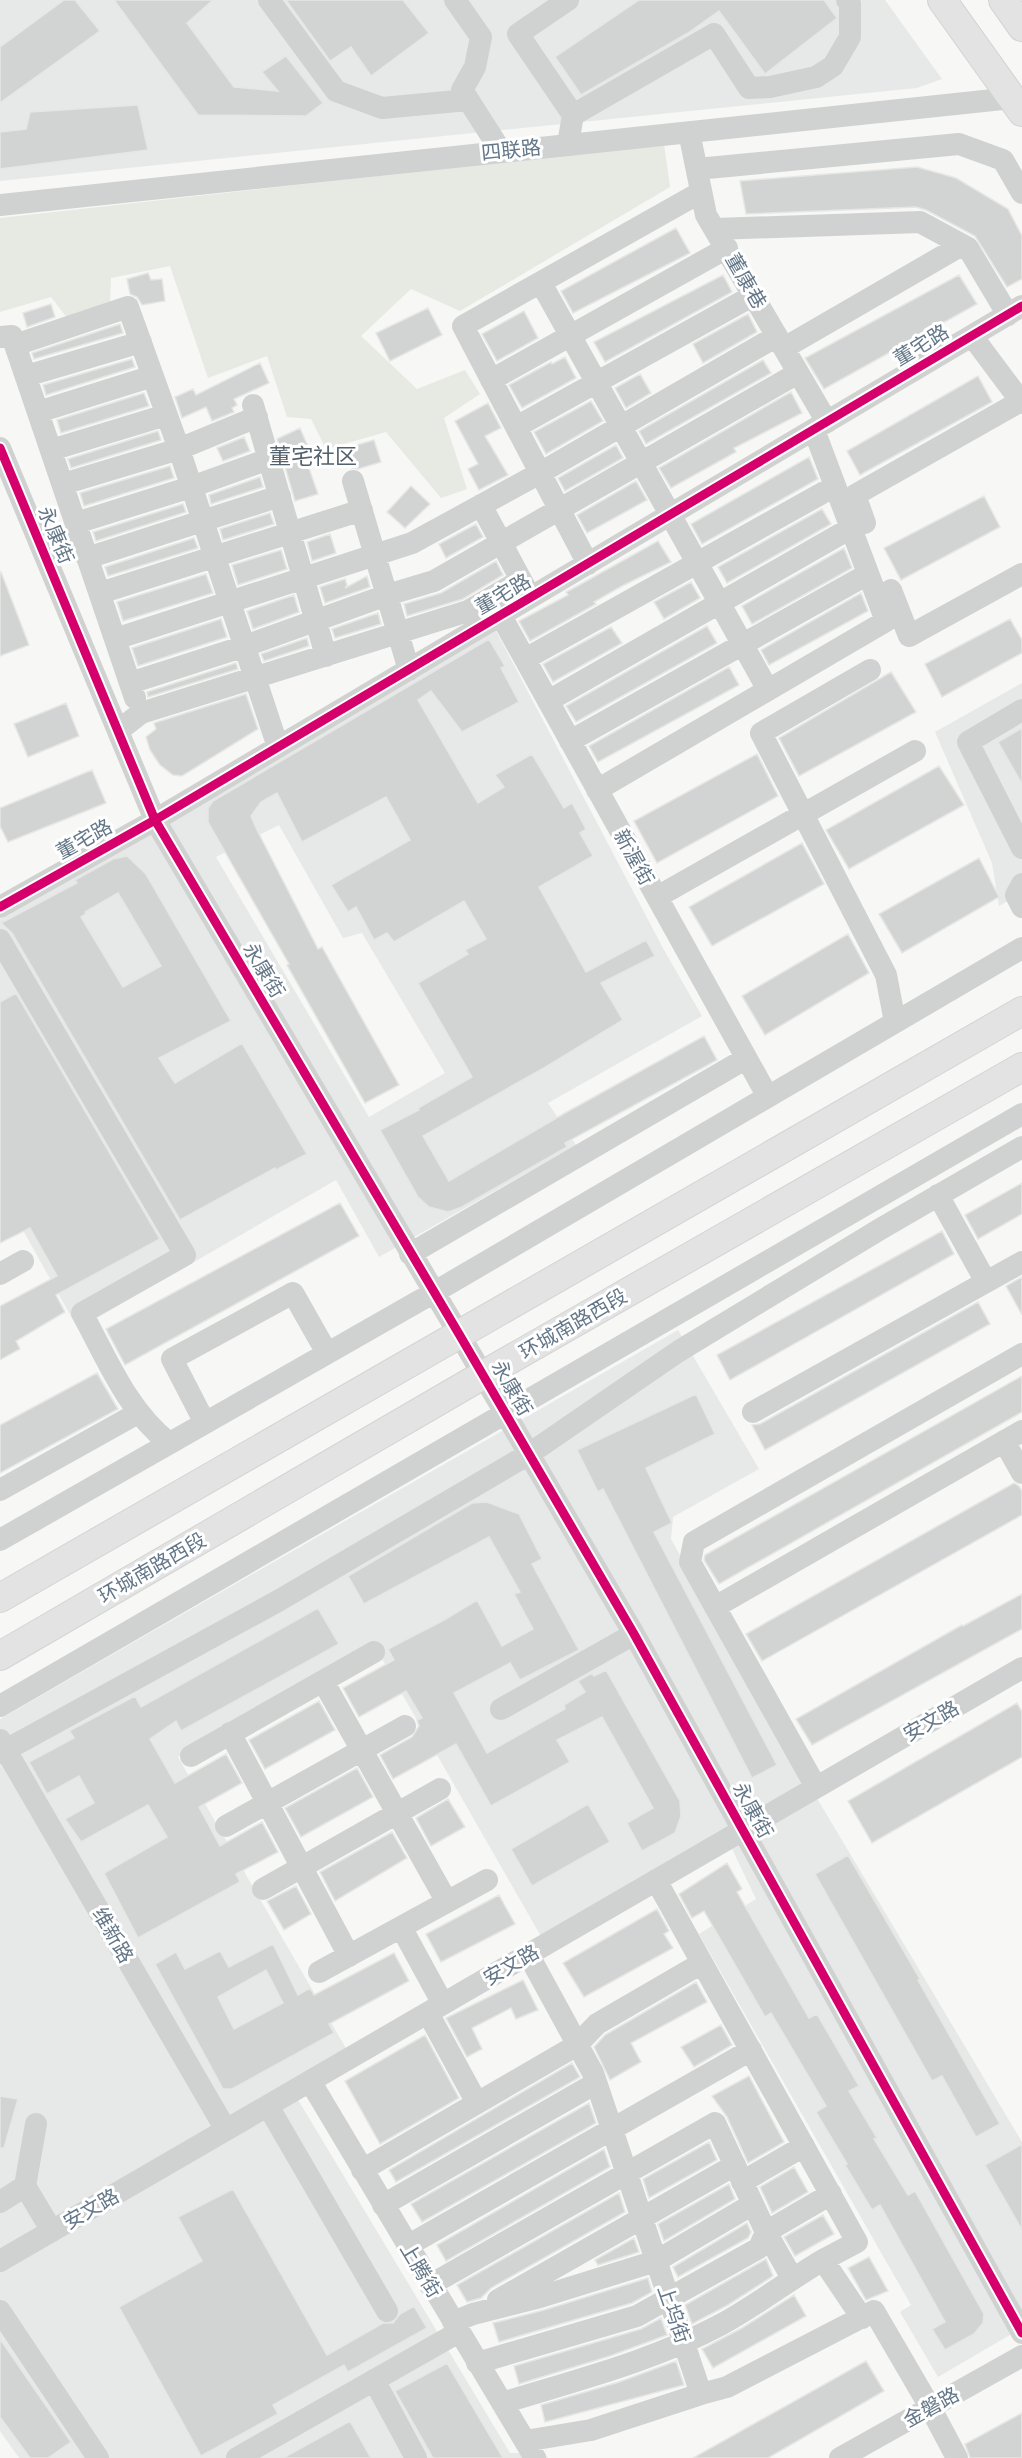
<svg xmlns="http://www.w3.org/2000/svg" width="1022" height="2458" font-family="'PT Sans','Noto Sans SC',sans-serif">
<rect width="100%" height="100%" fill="#f7f7f5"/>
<path fill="#e7e8e8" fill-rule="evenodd" d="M0 0H885L942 79 917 88 0 181Z
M495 629 664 950 702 1016 548 1103 576 1145 379 1257 336 1180 78 1329 0 1189V919ZM279 825 343 938 362 933 445 1073 369 1117 216 857Z
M1022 683V893L999 906 992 863 935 732Z
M678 1330 759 1469 673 1517 671 1539 818 1800 1022 2142V2328L938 2377 900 2312 911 2305 699 1934 756 1899 732 1849 550 1952 374 1645 178 1757 355 2064 297 2098 510 2453H545L548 2458H19L0 2431V1719Z"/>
<path fill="#e6eae3" d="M664 144 670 187 460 311 411 289 361 336 417 389 465 370 480 394 444 418 467 489 441 498 386 432 326 449 311 419 287 417 267 356 208 378 170 266 111 278 110 306 68 319 51 297 0 312V218Z"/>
<path fill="#d2d3d3" stroke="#e6e6e5" stroke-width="1.5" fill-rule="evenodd" d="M64 0H75L100 31 0 103V47Z
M114 0H213L187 23 234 87 278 91 262 72 286 56 323 103 306 116 198 115Z
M286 0H403L429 33 371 76 351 47 330 61Z
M639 0H824L837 18 765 74 719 11 688 33 581 95 555 57Z
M138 105 148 150 0 169V132L26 129 30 112Z
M917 167 956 178 1008 209 1022 236V279L1007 287 975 236 926 210 916 207 746 214 740 181Z
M676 228 690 253 573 313 561 291Z
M148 273 151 280 162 279 165 301 142 305 137 297 130 294 127 279Z
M723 275 732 292 605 362 594 342Z
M959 275 977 304 824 389 805 358Z
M51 304 55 317 27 327 23 313Z
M428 308 442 335 390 361 376 333Z
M524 311 538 338 497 361 482 334Z
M748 314 757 332 703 363 693 344Z
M120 324 123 333 34 359 32 353Z
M565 357 576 378 522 408 509 385 551 362 552 364Z
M132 359 135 367 46 395 43 385Z
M763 360 771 373 646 444 639 431Z
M260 363 269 383 234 399 237 405 232 408 234 412 212 421 206 407 182 418 175 397 193 389 196 395Z
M640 374 651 393 626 408 615 388Z
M978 376 992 402 860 475 847 451Z
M791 392 802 413 734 448 736 452 671 488 659 468Z
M144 393 149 406 61 433 57 420Z
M591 401 603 421 546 454 534 432Z
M488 403 501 428 485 436 508 475 479 490 468 469 478 464 455 421Z
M300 428 309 449 303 451 318 494 295 501 277 439Z
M158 431 161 440 71 468 68 459Z
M244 437 250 451 223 461 217 448Z
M374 440 381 462 358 469 352 468 346 448Z
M616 445 623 458 565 491 558 478Z
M809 457 818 479 702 544 691 524Z
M170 466 174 478 84 506 80 493Z
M260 477 263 487 211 504 209 495Z
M636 481 647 500 587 533 577 515Z
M411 486 430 504 405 528 387 512Z
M984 496 1000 527 901 580 884 548Z
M183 504 186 512 96 541 93 532Z
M822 509 831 524 727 583 718 567Z
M270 513 274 524 223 540 220 529Z
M476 524 483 537 446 558 439 544Z
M330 534 336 553 312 561 307 542Z
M194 538 198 548 108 576 105 567Z
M658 541 671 562 622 586 594 602 596 604 530 641 519 621 568 595 566 592 572 589Z
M844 548 852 568 752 624 742 606Z
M281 550 287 569 238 585 232 565Z
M496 561 503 575 463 599 407 616 404 604 441 593Z
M1 572 29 645 0 656V573Z
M206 574 213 593 123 621 117 602Z
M367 576 370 587 325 603 320 587 345 579 347 585 345 588Z
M691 582 700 598 664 619 654 602Z
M861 593 868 611 769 665 761 650Z
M294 595 299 612 253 629 247 611Z
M378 613 381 624 335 638 332 629Z
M221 619 227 637 138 666 132 648Z
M1010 619 1022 640V653L942 697 925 664Z
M707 626 717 643 576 722 566 706Z
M611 627 622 643 553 682 543 664Z
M307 638 309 646 264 661 261 654Z
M489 639 505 666 501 668 519 702 462 732 431 691 418 700 478 803 504 787 495 775 532 754 564 808 572 803 586 829 580 833 593 856 539 887 586 972 646 940 655 956 601 983 623 1020 544 1068 423 1136 449 1181 565 1113 704 1036 717 1060 565 1143 567 1147 462 1207 448 1212 429 1207 418 1197 380 1130 419 1110 418 1108 472 1077 418 983 468 954 465 950 486 939 464 901 394 942 387 933 374 940 356 907 348 912 331 885 410 840 386 797 302 842 277 793 261 802 251 816 257 830 318 949 322 947 399 1085 365 1103 287 965 289 964 208 822V808L213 801Z
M236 663 238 669 148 697 147 692Z
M729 667 739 685 598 762 589 746Z
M891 672 916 712 799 776 779 738Z
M246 694 258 729 182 776 173 775 160 765 150 750 146 737 156 729 154 723Z
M66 703 79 736 28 757 14 724Z
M1022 728V784L998 742Z
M757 754 778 796 657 863 634 821Z
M939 766 964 805 849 869 826 830Z
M92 770 106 803 8 842 0 826V808Z
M802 843 824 884 712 946 689 907Z
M127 856 146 874 231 1021 159 1058 175 1083 242 1043 307 1154 276 1170 275 1168 180 1220 12 933 1 923 77 883 75 880 113 859ZM118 893 161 966 123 987 81 917 86 914 85 912Z
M979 858 999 897 902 953 879 914Z
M848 934 869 973 765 1035 742 996Z
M16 993 160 1239 56 1295 65 1312 16 1341 20 1349 0 1360V1306L57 1276 30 1228 0 1243V1002Z
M1022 1183V1214L978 1239 965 1215Z
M340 1203 359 1236 125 1365 106 1329Z
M942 1231 954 1254 730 1380 717 1355Z
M1022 1277V1315L1006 1286Z
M978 1302 990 1324 765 1450 752 1425 760 1424Z
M97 1373 118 1409 0 1473V1425Z
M1022 1376V1412L719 1584 704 1560 705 1555Z
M696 1394 715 1434 646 1468 672 1523 654 1532 777 1765 752 1778 603 1489 598 1492 577 1450Z
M1014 1483 1019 1486 1022 1491V1515L762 1661 746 1634Z
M487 1502 519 1514 542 1559 532 1564 579 1650 520 1680 510 1663 454 1693 487 1753 565 1709 564 1705 585 1692 578 1681 592 1673 594 1676 606 1670 680 1801 681 1816 675 1833 642 1851 627 1823 653 1808 602 1717 557 1740 570 1762 491 1806 456 1744 393 1779 380 1755 412 1737 419 1726 417 1720 422 1718 406 1691 359 1717 343 1688 394 1660 388 1649 444 1620 477 1600 502 1646 533 1629 514 1594 520 1592 489 1537 364 1604 348 1576 472 1503Z
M1022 1594V1629L812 1745 796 1719 962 1625 963 1626Z
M318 1608 339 1644 181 1731 176 1721 150 1739 175 1783 226 1754 242 1783 199 1807 220 1846 262 1822 278 1852 236 1874 240 1882 138 1938 104 1873 167 1837 148 1805 81 1842 65 1819 94 1803 79 1776 47 1794 29 1762 74 1738 69 1730H71L135 1696 141 1707Z
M319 1701 335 1730 265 1769 249 1740Z
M1017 1703 1022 1712V1757L872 1843 848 1801Z
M357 1768 373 1797 301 1837 285 1808Z
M448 1799 465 1827 431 1846 416 1818Z
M588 1804 610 1842 532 1886 511 1849Z
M392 1832 407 1858 335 1901 320 1872Z
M848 1855 920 1979 918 1980 1000 2124 976 2137 942 2076 932 2081 815 1874Z
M727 1863 742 1889 737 1892 809 2018 817 2014 859 2086 849 2091 877 2138 874 2139 908 2195 915 2191 984 2314 983 2323 974 2334 945 2350 932 2329 945 2322 880 2205 872 2210 845 2165 847 2164 816 2112 826 2106 771 2013 765 2017 704 1911 692 1918 679 1894Z
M296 1886 311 1914 284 1930 267 1901Z
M499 1895 515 1924 441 1962 426 1934Z
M657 1909 669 1931 664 1934 673 1948 584 1997 563 1963Z
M273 1944 298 1995 310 1988 314 1995 394 1953 409 1981 329 2024 334 2033 232 2089H223L155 1964 176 1952 185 1969 220 1951 229 1967ZM266 1970 283 2003 234 2029 218 1997Z
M523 1980 538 2010 516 2019 511 2008 472 2028 482 2049 467 2057 446 2018Z
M696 1982 707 2002 631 2043 641 2062 610 2080 594 2047 605 2035Z
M721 2025 732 2045 694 2067 681 2047Z
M425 2035 459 2098 380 2144 345 2081Z
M572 2063 580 2077 396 2182 389 2170Z
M749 2076 784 2142 748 2163 727 2117 712 2096Z
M0 2096 18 2099 4 2148H0Z
M589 2103 596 2123 422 2222 411 2204Z
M709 2142 717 2160 649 2198 643 2179Z
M1022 2144V2230L985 2165Z
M604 2149 610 2167 446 2261 437 2245Z
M794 2167 808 2192 772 2213 760 2187Z
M729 2184 735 2199 664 2241 658 2224Z
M233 2189 327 2355 383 2323H393L400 2314 414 2306 427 2328 348 2372 344 2365 273 2405 278 2414 201 2456 119 2307 202 2261 178 2217Z
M619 2193 625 2212 491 2288 481 2298 467 2302 457 2285Z
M823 2215 834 2234 795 2256 784 2237Z
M747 2223 751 2232 748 2238 678 2277 673 2267Z
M634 2238 639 2252 598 2265 595 2260Z
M869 2257 888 2291 866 2300 848 2268Z
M766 2259 773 2276 728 2305 692 2324 685 2305Z
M648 2278 652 2292 632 2303 499 2342 493 2323 544 2310Z
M794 2295 806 2316 713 2368 702 2349 742 2328Z
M661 2318 667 2335 610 2356 519 2384 514 2366 641 2329Z
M0 2339 71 2442 48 2458H30L0 2417Z
M676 2361 684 2385 545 2422 541 2405 619 2382Z
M866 2361 884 2391 768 2458H693Z
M447 2363 503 2458H433L395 2391Z
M1022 2413V2458H970L965 2444Z
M350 2421 371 2458H283Z"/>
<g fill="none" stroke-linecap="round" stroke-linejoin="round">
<g stroke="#d2d4d4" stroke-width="30">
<path id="major" d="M942 0 1022 112
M1003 0 1022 27
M0 1598 1022 1011
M0 1656 483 1375 1022 1067"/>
</g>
<path stroke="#d0d2d2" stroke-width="22" d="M269 0 336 91 382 108 468 100
M455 0 481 37 475 67 462 90 501 151
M568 0 518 34 573 115
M689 132 706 215 827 422
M568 144 573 115 714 34 749 88 770 87 816 77 833 66 850 37V4L847 0
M697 169 959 144 1003 160 1022 193
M0 205 1022 97
M715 229 920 222 968 248 1008 315
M541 283 768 690
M972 336 1022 403
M0 337 12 336 135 698
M15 345 128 307 179 449 278 747
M784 348 962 245
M26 376 141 342
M491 380 727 248
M253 405 326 656
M38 412 153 376
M516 427 754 295
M0 448 155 820 459 1334 634 1634 1022 2333
M51 450 166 415
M353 481 409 670
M63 484 179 449 257 417
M481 505 527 591
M76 523 191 487 269 459
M865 523 855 495 1021 401
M87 558 280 496
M588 564 463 326 701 192
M891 590 909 636 1022 574
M100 593 362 510
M501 616 768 1097
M115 639 412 543 540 473 777 336
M525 659 835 486
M870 670 761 733 886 975 895 1022
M130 683 245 646 387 595 434 581 798 373
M548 701 851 528
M1022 710 968 742 1022 848
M118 731 141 713 468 611 521 580
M570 741 868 574
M597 790 886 621 814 430
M1022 884 1016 895 1022 907
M657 897 915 751
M0 907 155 820 1022 306
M0 940 185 1255 82 1313C107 1359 127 1410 169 1443
M938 1195 986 1282
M410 1254 745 1059
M0 1274 23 1261
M753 1412 1022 1262
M205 1423 172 1359 293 1293 327 1353
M1004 1441 1022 1473
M0 1490 138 1413
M0 1540 433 1293 1022 948
M715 1607 1022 1431
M323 1681 447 1902
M0 1706 1022 1114
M501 1709 634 1634
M230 1733 349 1956
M0 1740 226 2130
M0 1753 278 1601 529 1454 679 1351 882 1228 1022 1147
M191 1756 374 1652
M816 1787 690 1562 694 1542 1022 1354
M226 1826 405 1726
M656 1880 857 2242 823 2260 862 2318
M263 1889 440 1789
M401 1927 443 2004
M528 1954 593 2073 701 2394 727 2387 874 2311 930 2407 957 2458
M319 1972 487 1880
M428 2013 477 2103
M310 2081 535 2458
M268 2106 387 2311
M362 2170 577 2045 597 2024 702 1963
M742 2182 804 2146
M25 2186 36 2124
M0 2202 25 2186 52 2231
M383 2205 596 2083
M407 2246 751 2050
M0 2261 1022 1668
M430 2285 715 2123 766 2232 792 2278
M498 2300 735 2165
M0 2311 98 2458
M453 2322 473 2314 540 2297 656 2261 753 2204
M477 2363 637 2316 759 2248 766 2232 831 2194
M374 2380 416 2458
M502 2403C577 2380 653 2361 722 2324 757 2305 789 2280 823 2260
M525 2441 591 2430 701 2394
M237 2458 459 2332
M840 2458 1022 2356"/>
<use href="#major" stroke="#e3e3e3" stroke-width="28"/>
<g stroke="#fff" stroke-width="13">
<path id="cycleway" d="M0 448 155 820 459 1334 634 1634 1022 2333
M0 907 155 820 1022 306"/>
</g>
<use href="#cycleway" stroke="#d6006c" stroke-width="9"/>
</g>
<g text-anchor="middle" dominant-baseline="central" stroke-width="6" stroke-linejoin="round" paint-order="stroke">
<g font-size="20" fill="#647788" stroke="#fff">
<text transform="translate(511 150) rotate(-6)">四联路</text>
<text transform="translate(746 281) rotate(60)">董康巷</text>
<text transform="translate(921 345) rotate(-31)">董宅路</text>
<text transform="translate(56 535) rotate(67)">永康街</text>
<text transform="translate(503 594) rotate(-30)">董宅路</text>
<text transform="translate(84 839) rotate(-29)">董宅路</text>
<text transform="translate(634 857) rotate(61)">新渥街</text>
<text transform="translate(264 970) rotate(59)">永康街</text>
<text transform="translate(573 1324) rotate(-30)">环城南路西段</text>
<text transform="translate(512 1388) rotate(60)">永康街</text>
<text transform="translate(152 1568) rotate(-30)">环城南路西段</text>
<text transform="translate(931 1721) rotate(-30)">安文路</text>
<text transform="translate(753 1810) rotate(61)">永康街</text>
<text transform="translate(113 1935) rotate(60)">维新路</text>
<text transform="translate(511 1965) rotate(-30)">安文路</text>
<text transform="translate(91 2209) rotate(-30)">安文路</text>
<text transform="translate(421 2270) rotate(59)">上腾街</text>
<text transform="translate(674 2314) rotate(71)">上坞街</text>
<text transform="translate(931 2407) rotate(-29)">金磐路</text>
</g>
<g font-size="22" fill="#53616c" stroke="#fff">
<text x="313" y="456">董宅社区</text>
</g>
</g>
</svg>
